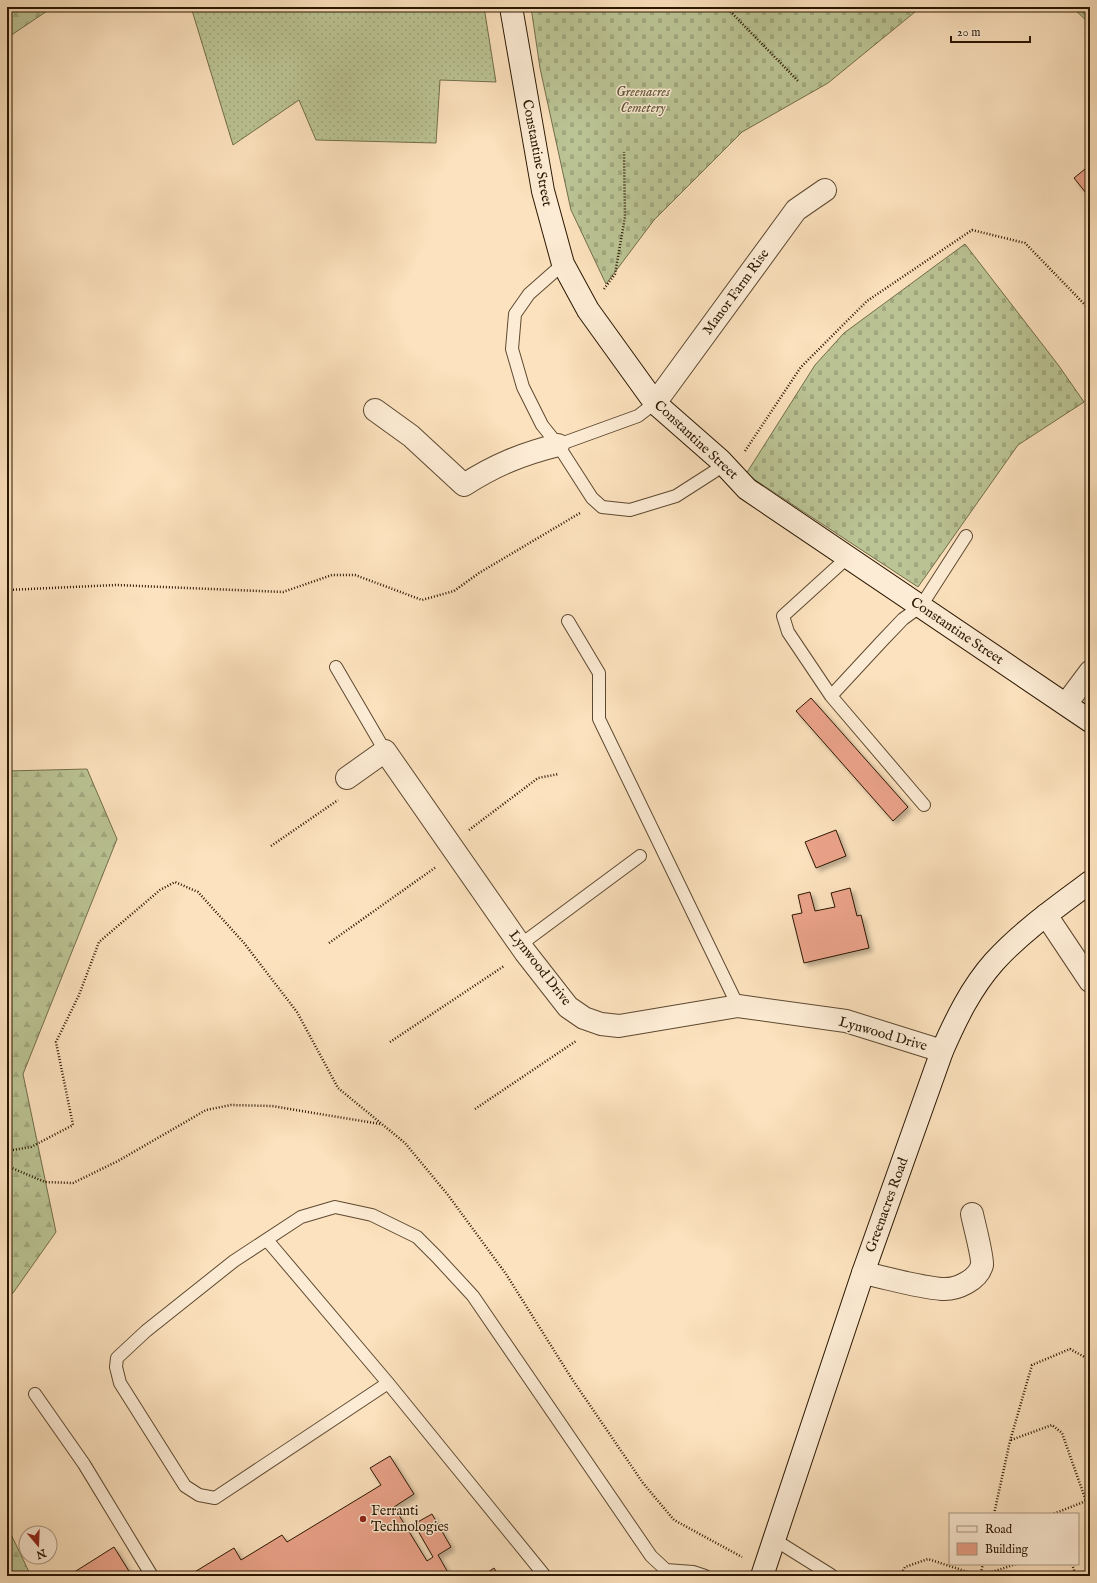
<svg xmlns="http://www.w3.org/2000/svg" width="1097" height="1583" font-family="'IM FELL English',serif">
<defs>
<pattern id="forest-firs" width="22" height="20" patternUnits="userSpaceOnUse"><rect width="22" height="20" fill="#bbc495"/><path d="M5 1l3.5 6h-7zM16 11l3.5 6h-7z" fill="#a1a87f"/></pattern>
<pattern id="cemetery-stones" width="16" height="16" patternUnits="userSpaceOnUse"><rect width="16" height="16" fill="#bbc495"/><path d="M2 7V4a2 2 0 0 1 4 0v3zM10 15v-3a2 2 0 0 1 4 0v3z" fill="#a1a87f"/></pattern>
<pattern id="garden-dots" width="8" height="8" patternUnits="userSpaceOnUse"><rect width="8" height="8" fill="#bbc495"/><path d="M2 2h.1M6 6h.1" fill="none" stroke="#a1a87f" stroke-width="1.8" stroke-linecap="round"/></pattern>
<filter id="shadow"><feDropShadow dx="3.5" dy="3.5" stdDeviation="2" flood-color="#0004"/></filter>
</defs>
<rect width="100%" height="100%" fill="#fce2be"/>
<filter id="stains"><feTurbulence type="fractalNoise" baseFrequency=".005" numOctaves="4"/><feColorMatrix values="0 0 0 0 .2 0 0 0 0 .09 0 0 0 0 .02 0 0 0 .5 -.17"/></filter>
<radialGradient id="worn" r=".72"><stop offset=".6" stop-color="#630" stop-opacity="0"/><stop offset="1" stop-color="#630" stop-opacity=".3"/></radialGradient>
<path fill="url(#forest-firs)" stroke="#726d4b" d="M7 7H53L7 38Z
M87 769 117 839 23 1074 56 1232 13 1293 7 1295V771Z
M7 1526 31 1576H7Z"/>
<path fill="url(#cemetery-stones)" stroke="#726d4b" d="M531 7H921L828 83 742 132 654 220 606 284 571 210 540 68Z
M1072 7H1090V24Z
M965 244 1059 366 1084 402 1018 445 918 587 746 474 815 365 844 333Z"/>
<path fill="url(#garden-dots)" stroke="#726d4b" d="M191 7H484L496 82 440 80 436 143 316 140 299 100 233 145Z"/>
<path fill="#eba38a" stroke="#2a1601" filter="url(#shadow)" d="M1090 165V198L1074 178Z
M1090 261V271L1085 265Z
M811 698 908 807 893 821 796 711Z
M836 830 846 856 816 868 805 842Z
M850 888 857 916 861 915 869 948 804 963 792 915 802 913 798 895 810 892 815 911 835 907 831 893Z
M390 1456 414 1494 394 1507 427 1561 433 1557 414 1524 432 1514 451 1547 438 1555 450 1576H195L193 1573 234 1548 241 1560 282 1535 287 1542 381 1485 370 1468Z
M114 1547 132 1576H68Z
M494 1568 499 1576H482Z"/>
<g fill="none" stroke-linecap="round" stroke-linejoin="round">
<g stroke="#5e4930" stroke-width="14">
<path id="lane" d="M563 264 529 294 515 314 512 349 523 387 542 425 558 445 638 416 655 403
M558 445 592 498 602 507 630 510 676 496 715 471
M568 621 599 673V719L738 1006
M336 667 385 751
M831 696 788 632 783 616 848 557
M924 805 831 696 882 641 903 619 921 606 966 536
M520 945 640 856
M267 1240 388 1383 545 1576
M388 1383 215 1498 199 1495 185 1486 120 1383 116 1367 117 1358 146 1331 234 1261 301 1217 335 1207 372 1215 417 1237 437 1257 473 1296 651 1556 666 1570 693 1572 705 1576
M35 1394 84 1464 152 1576
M775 1540 831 1575"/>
</g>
<g stroke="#5e4930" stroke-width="24">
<path id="street" d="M655 403 796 210 825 190
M375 410 411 436 464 485C495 465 522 454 558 445
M1066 704 1090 672
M347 778 385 751 525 952 568 1007 584 1018 601 1024 619 1026 738 1006 846 1021 942 1051
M1046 915 1090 981
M863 1273C888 1278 917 1287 942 1289 957 1290 978 1280 982 1265 983 1257 974 1224 972 1214"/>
</g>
<g stroke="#2a1601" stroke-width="24">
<path id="secondary" d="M511 7 543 191 563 264 588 310 655 403 720 460 747 489 1090 721
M762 1576 863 1273 942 1051C956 1019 971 988 994 962 1022 931 1057 907 1090 882"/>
</g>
<path stroke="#2a1601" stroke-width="2.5" stroke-dasharray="1 2" stroke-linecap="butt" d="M726 7 799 82
M604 289 615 274 625 217 624 152
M745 451 801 367 867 301 972 230 1025 243 1090 310
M7 590 116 585 283 592 332 575H355L422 600 454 591 479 573 580 513
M469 830 538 778 559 774
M271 846 338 800
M329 943 436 867
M390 1042 504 966
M475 1109 576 1041
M7 1151 31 1147 73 1125 56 1042 79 995 99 942 160 890 175 882 198 892 244 943 297 1012 338 1088 405 1143 448 1195 506 1274 572 1379 643 1483 674 1520 742 1557
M7 1166 45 1182 73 1183 118 1161 206 1110 231 1105 272 1106 380 1124
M1011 1440 1052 1425 1062 1433 1086 1501 1053 1514
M994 1514 1010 1441 1032 1365 1070 1349 1090 1360
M1072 1564 1076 1576
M849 1574 856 1573 862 1576
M900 1576 905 1567 928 1559 980 1576 1016 1564
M980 1576 983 1564"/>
<use href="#lane" stroke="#fdecd5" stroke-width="12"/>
<use href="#street" stroke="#fdecd5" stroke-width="22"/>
<use href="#secondary" stroke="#fdecd5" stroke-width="22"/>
</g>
<circle fill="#8f2418" stroke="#fdecd5" stroke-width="1.5" cx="363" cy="1519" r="4"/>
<g text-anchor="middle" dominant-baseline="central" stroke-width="3" stroke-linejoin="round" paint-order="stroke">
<g font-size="14" font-style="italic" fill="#5d5335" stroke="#fdecd5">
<text x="643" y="92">Greenacres<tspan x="643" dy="16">Cemetery</tspan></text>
</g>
<g font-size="14" fill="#2a1601" stroke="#fdecd5">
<text transform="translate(537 153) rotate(79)">Constantine Street</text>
<text transform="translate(736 292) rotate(-54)">Manor Farm Rise</text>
<text transform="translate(696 440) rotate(43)">Constantine Street</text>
<text transform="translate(957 631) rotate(34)">Constantine Street</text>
<text transform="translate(540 968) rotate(52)">Lynwood Drive</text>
<text transform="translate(883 1034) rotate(16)">Lynwood Drive</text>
<text transform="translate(887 1205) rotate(-70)">Greenacres Road</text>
</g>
<g font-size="14" fill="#2a1601" stroke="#fdecd5" text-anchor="start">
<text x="371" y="1511">Ferranti<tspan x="371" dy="16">Technologies</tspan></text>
</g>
</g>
<rect width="1097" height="1583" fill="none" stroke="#fce2be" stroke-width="24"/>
<rect x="8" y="8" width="1081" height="1567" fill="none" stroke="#2a1601" stroke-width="2"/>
<rect x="12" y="12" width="1073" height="1559" fill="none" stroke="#2a1601"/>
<rect x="949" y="1513" width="130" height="52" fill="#fdecd5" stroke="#a99680"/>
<rect x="957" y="1526" width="20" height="6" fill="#fdecd5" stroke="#a99680"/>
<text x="985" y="1533" font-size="12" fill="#2a1601">Road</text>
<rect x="957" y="1543" width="20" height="12" fill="#eba38a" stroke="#a99680"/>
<text x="985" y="1553" font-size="12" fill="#2a1601">Building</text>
<g transform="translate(38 1545) rotate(161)"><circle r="19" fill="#fdecd5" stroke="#a99680"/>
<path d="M0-3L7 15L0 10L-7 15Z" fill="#8f2418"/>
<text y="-6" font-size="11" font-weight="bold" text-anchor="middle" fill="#2a1601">N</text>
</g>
<path d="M951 36v6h79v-6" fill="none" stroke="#2a1601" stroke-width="2"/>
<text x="957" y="36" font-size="12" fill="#2a1601" stroke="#fdecd5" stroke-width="3" paint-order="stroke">20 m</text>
<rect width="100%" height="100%" filter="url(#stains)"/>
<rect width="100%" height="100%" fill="url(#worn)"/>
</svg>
